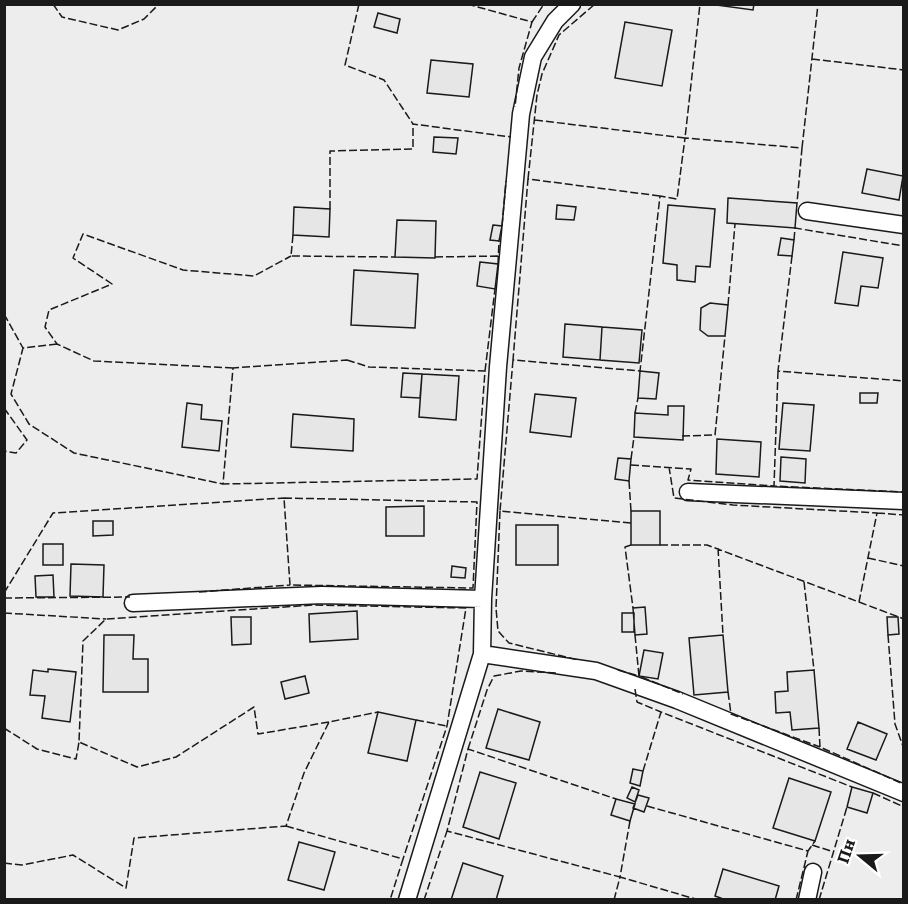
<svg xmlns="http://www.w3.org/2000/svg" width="908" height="904" font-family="Literata,serif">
<rect width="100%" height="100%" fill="#fff"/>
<path fill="#ededed" stroke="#6a6a6a" stroke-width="1.5" d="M5 5H903V899H5Z"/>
<path fill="#e6e6e6" stroke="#1a1a1a" stroke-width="1.5" d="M709 4H754L753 10Z
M378 13 400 19 397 33 374 27Z
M625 22 672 30 662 86 615 78Z
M431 60 473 64 469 97 427 93Z
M434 137 458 138 456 154 433 152Z
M867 169 903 176 899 200 862 193Z
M728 198 797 203 795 228 727 223Z
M557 205 576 207 574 220 556 219Z
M668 205 715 209 710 267 696 266 695 282 677 280V265L663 263Z
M294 207 330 209 329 237 293 235Z
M397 220 436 221 435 258 395 257Z
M493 225 502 226 499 241 490 240Z
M781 238 794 240 792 256 778 255Z
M843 252 883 258 878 288 861 286 858 306 835 303Z
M480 262 498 264 495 289 477 286Z
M354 270 418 274 415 328 351 325Z
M710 303 728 305 725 336H708L700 330 701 308Z
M565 324 602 327 600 360 563 357Z
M602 327 642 330 639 363 600 360Z
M640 371 659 373 656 399 638 398Z
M403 373 422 374 420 398 401 397Z
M422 374 459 376 456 420 419 417Z
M860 393H878L877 403H860Z
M535 394 576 398 571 437 530 432Z
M187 403 202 405 201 419 222 421 219 451 182 447Z
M783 403 814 405 810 451 779 449Z
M668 406H684L683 440 634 437 635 413 668 415Z
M293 414 354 419 353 451 291 447Z
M717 439 761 442 759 477 716 474Z
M781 457 806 459 805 483 780 481Z
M618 458 631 459 629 481 615 479Z
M424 506V536H386V507Z
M631 511H660V545H631Z
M93 521H113V535L93 536Z
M516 525H558V565H516Z
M43 544H63V565H43Z
M71 564 104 565 103 597 70 596Z
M452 566 466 568 465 578 451 577Z
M53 575 54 597H36L35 576Z
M645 607 647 634 635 635 633 608Z
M357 611 358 639 310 642 309 614Z
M622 613H634V632H622Z
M231 617H251V644L232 645Z
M887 617H898L899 634 888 635Z
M104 635H134L133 659H148V692H103Z
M723 635 728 692 694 695 689 638Z
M644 650 663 653 658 679 639 676Z
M48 669 76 672 70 722 42 718 45 696 30 695 33 670 48 672Z
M814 670 819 728 792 730 790 712 776 713 775 692 788 691 787 672Z
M305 676 309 693 285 699 281 682Z
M498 709 540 722 529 760 486 748Z
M378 712 416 720 407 761 368 753Z
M858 722 887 734 876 760 847 749Z
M633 769 643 771 640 786 630 783Z
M480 772 516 783 499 839 463 827Z
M789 778 831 792 815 841 773 828Z
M632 787 639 790 635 802 627 798Z
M852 787 873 793 867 813 847 807Z
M638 795 649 798 644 812 633 808Z
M616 799 635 804 630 821 611 815Z
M299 842 335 852 324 890 288 880Z
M463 863 503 876 496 900H451Z
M723 869 779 886 775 900H726L715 896Z"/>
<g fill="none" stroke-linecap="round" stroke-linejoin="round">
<g stroke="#1a1a1a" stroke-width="19">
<path id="lane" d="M807 211 904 225
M688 492 904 501
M483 599 498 367 521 114 533 57 555 21 572 4
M133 603 322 595 483 599 482 654 407 900
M482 654 596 671 677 700 904 793
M807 900 813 872"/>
</g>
<use href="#lane" stroke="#fff" stroke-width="16"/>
<path stroke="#1a1a1a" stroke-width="1.5" stroke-dasharray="8 3" stroke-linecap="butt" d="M53 4 62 17 118 30 144 19 159 4
M359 4 345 65 384 80 413 124 511 137
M467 4 532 22 519 68 515 107
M532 22 544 4
M812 59 904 70
M535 120 685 138 700 4
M802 148 818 4
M528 179 537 95 542 74 559 35 595 4
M660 196 528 179 513 360 640 371 660 196 677 199 685 138 802 148 797 203
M330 209V151L413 149V124
M502 226 506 181
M293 235 291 256 395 257
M794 240 795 228 904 246
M792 256 778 371 904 381
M435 257 498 256
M498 264 499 241
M728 305 735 224
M4 314 23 348
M57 344 23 348 11 394 29 424 74 453 223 484
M347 360 369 367 485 371 477 479 223 484 233 368Z
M513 360 500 511 631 523
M233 368 94 361 57 344 45 327 49 310 112 284 73 258 83 234 183 270 254 276 291 256
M485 371 495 289
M778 371 774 486 904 492
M4 408 27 440 16 453 4 451
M635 413 638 398
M682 436 715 435 725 336
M631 459 634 437
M631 465 691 469 688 480 774 486
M629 481 631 511
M284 498 477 502 473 588 290 585Z
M500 511 496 608 498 631 509 643 578 660
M877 513 904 515
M631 545 625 547 633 608
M660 545H707L859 602 877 513 733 505 674 498 669 467
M718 548 723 635
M868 558 904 566
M804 582 814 670
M199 592 290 585
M4 593 53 513 284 498
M4 598 130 597
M859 602 904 619
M4 613 106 619
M635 635 639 676 683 694
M888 635 895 724 904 749
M618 670 639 676
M635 689 637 702 661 712
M728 692 731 714 820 747
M416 720 447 726
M329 722 258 734 254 707 176 757 137 767 79 742 83 641 106 619 314 605 466 608 447 726 403 859
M4 728 37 749 76 759 79 742
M819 728 820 747 901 783
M468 749 487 690 494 676 521 671 557 673
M643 771 661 712 852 787
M873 793 904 807
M647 806 808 851 815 841
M630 821 620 877 699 900
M286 826 403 859 390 900
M812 845 834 852
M4 863 22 865 73 855 126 888 134 838 286 826 304 773 329 722 378 712
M424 900 447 831
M614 900 620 877 447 831 468 749 616 799
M796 900 808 851
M819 900 847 807"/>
</g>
<rect width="908" height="904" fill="none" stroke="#1a1a1a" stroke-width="12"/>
<g transform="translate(860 856) rotate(289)" stroke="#ffffff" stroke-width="4.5" paint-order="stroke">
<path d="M0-4.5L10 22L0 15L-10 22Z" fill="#1a1a1a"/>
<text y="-9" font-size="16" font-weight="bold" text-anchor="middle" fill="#1a1a1a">Пн</text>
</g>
</svg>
